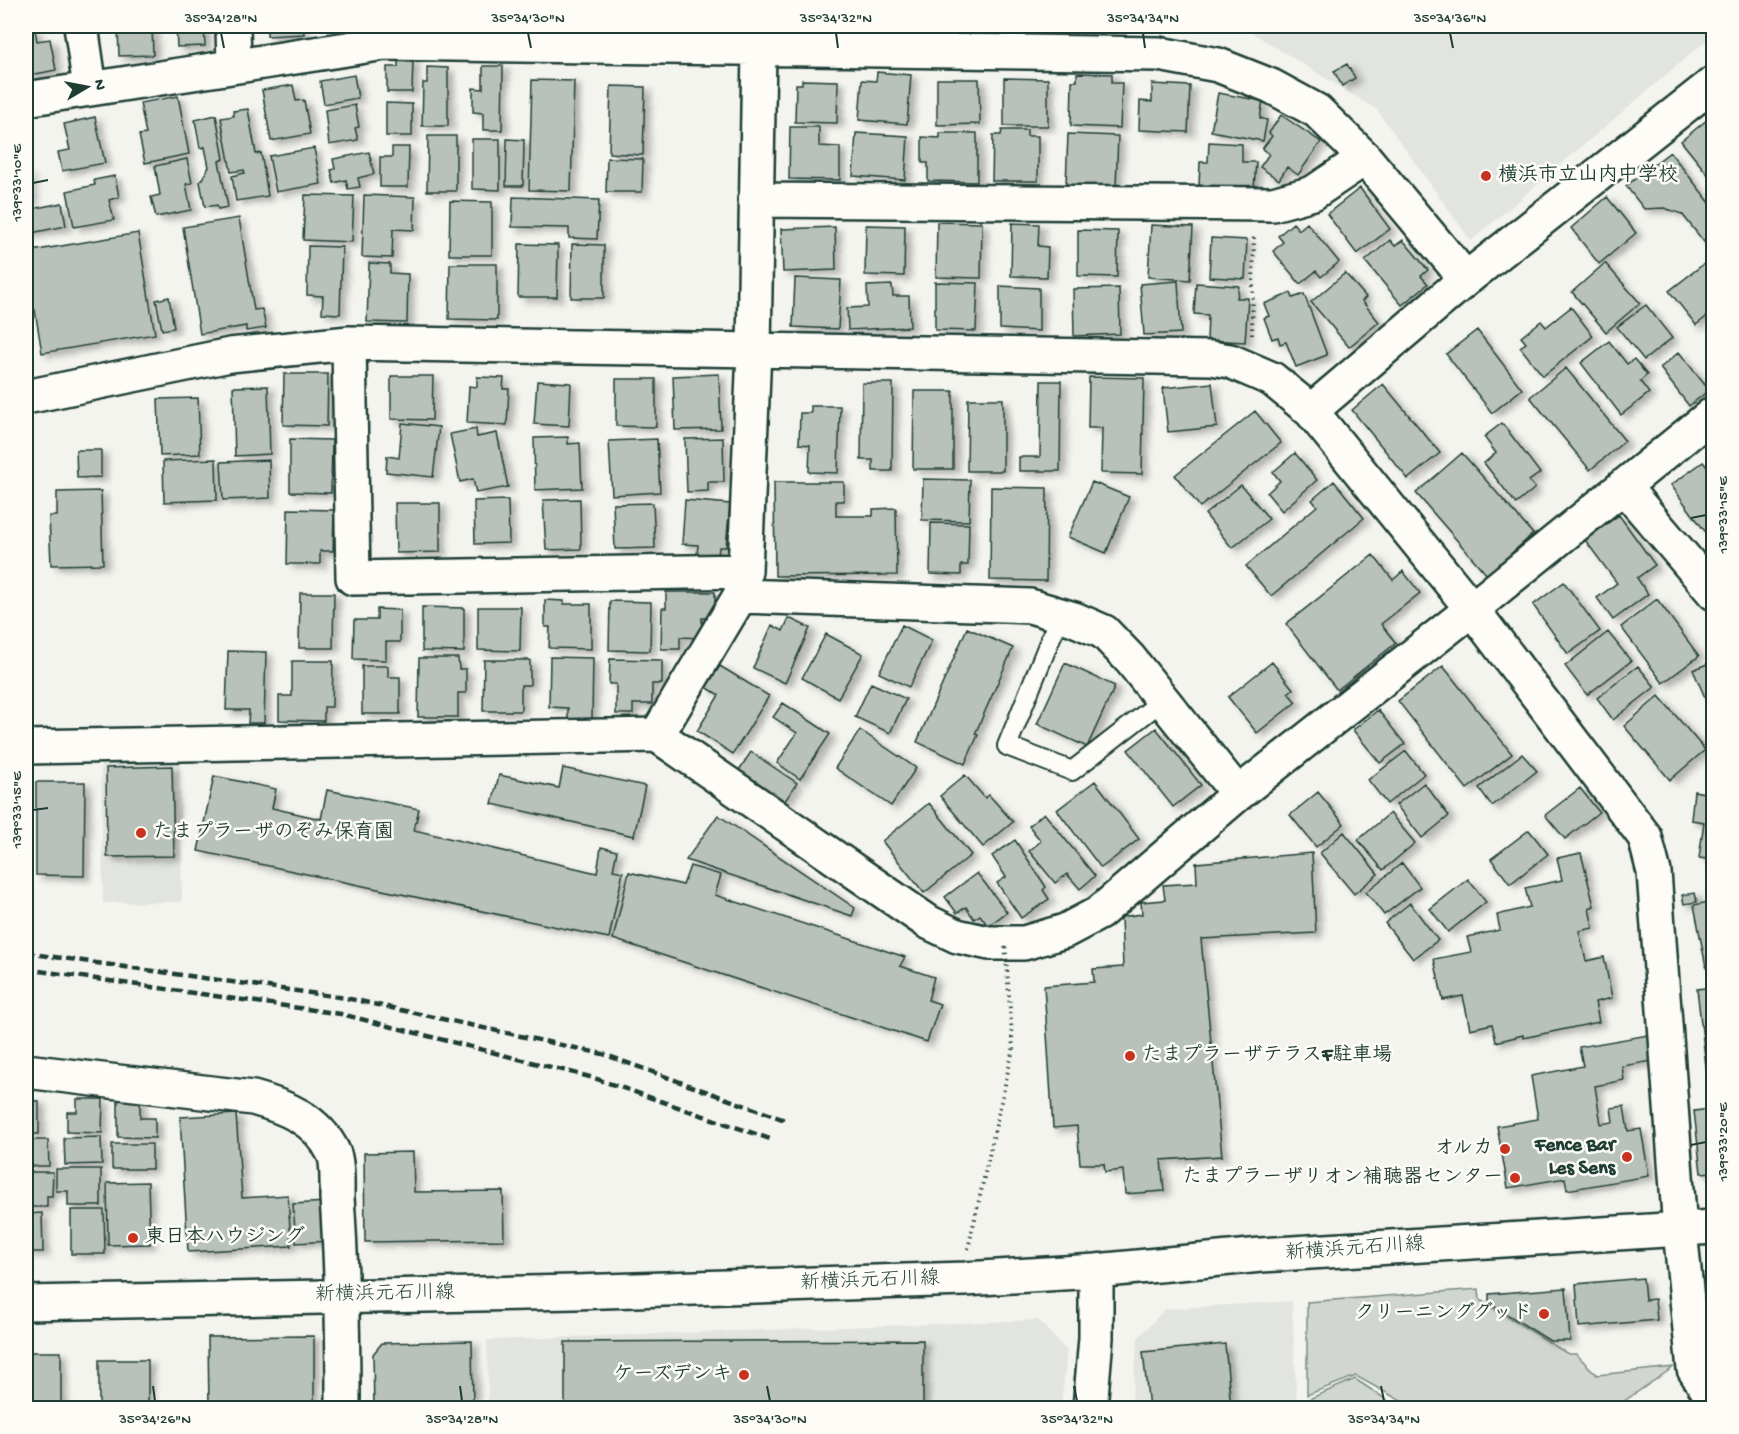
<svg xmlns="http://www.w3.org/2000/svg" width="1739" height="1434" font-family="'Gochi Hand','Klee One',sans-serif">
<defs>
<filter id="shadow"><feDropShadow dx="6" dy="4" stdDeviation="3" flood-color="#0004"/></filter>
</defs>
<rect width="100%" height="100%" fill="#f4f4ef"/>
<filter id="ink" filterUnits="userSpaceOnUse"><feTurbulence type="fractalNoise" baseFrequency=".0167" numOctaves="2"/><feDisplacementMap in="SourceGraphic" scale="12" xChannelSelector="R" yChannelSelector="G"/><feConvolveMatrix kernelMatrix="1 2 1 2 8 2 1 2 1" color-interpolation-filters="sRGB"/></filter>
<g filter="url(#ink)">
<path fill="#e2e5df" d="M1224 26H1713L1714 34 1471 241 1377 110 1243 27Z
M180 763 182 902 103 903 101 764Z
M1292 1301 1297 1408H1131L1138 1338 1165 1309Z
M1038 1320 1067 1351 1061 1408H488L487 1340Z"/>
<path fill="#d1d6d1" stroke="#788a82" stroke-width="1.5" d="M1479 1289 1480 1300 1568 1354H1576L1597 1375 1674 1367 1617 1406 1618 1408H1414L1356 1376 1307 1395V1302Z
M1355 1379 1387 1400 1382 1408H1297L1309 1399Z"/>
<path fill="#b9c1bb" stroke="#1f3d34" stroke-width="1.5" filter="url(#shadow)" d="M118 26H152L153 55 119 56Z
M176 26H204L205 46 177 47Z
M264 26H303L304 34 267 36V26Z
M35 29 37 41 50 39 56 70 26 76V31Z
M398 59H413L412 92H387V67H398Z
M1347 64 1355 78 1342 86 1334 71Z
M483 66H503L502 130H483V113L473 112V88L483 89Z
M427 67 448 68V126H422L423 83H427Z
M877 72 911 75 907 124 859 120 862 80 876 81Z
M1077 73 1112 74V83H1122L1120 128 1071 126 1072 81H1077Z
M354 75 358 98 324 104 320 81Z
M1004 78 1048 79V126H1004Z
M937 79H979L980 124 937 125Z
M532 80 574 81 571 191 529 190Z
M802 80 838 81 837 123 795 122 796 84H802Z
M1152 84 1190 86 1188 132 1139 130 1140 101 1152 102Z
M293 85 296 101 304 100 310 134 271 141 262 90Z
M611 86 645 87 643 155 609 153Z
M1218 93 1263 101 1260 118 1267 120 1263 141 1211 131Z
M178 96 189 154 145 163 139 135 146 134 140 103Z
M386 103 412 104V136H386Z
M355 105 359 127 355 128 358 140 329 145 325 110Z
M248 109 256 154 261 153 268 196 236 201 232 176 245 173 244 170 231 172 221 118 234 116 233 111Z
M1714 114V182L1681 141Z
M216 115 224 159 219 161 228 207 218 209 217 205 205 207 200 182 209 167 205 147 200 148 195 120Z
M1281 115 1321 142 1298 175 1287 167 1279 180 1260 167 1269 154 1262 149 1272 136 1269 133Z
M95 117 105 163 62 171 58 152 70 150 64 124Z
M790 127H819V146L840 147V180L789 179Z
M1002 130H1027V136H1038V181H992L993 135H1001Z
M856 133 908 136 905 180 853 176Z
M940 133H977V182L928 181V163H922V137L940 138Z
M1068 134 1118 136 1116 187 1066 185Z
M428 136H456V191H427Z
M472 139H500V190L472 189Z
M507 139 524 140 523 186H506Z
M1209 142 1242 144V162H1256L1254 188 1199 186 1200 162H1208Z
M392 147H409L408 187H380V157H392Z
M314 148 321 184 276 192 269 156Z
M369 152 374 174 358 178 360 187 348 189 346 180 334 183 331 170 335 169 333 159Z
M1670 152 1714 208V235L1704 242 1682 214 1664 208 1644 209 1626 186Z
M607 158 643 159 642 192H606Z
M187 159 192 183 186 184 191 210 156 217 151 197 160 195 155 166Z
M26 172H28L33 200 26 201Z
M115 176 119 197 109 200 114 220 74 227 67 191 95 185 94 180Z
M1360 188 1390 229 1357 254 1327 214Z
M305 195 354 196 352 242 303 240Z
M364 195 415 197 414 230 393 229 392 258 362 257Z
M513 197 599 200 597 239 569 238V228L512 227Z
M1607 197 1636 233 1599 264 1571 228Z
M450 201 492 202V255H449Z
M62 203 66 226 26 234V210Z
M239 218 254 310 262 309 266 328 246 331V326L200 334 183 227Z
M937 222 982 223 981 278 936 277Z
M1012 223 1039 224 1038 246 1048 247 1047 277 1011 276Z
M1293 223 1299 230 1307 223 1339 262 1321 277 1316 271 1300 284 1273 251 1283 242 1278 236Z
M866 225 905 226 904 276 865 275Z
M1151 225 1193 227 1190 280 1148 277Z
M835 227 836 270 783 272 781 229Z
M1078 230 1118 231 1117 277 1078 276Z
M138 233 155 334 42 353 35 310 26 311V252Z
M1211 238 1247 240 1245 279 1209 277Z
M1390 240 1395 246 1403 240 1428 270 1421 276 1428 284 1402 305 1365 261Z
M519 244 558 245 557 297H518Z
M572 244 604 245V298H571Z
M308 246 342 247 340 314 322 313 323 296 307 295Z
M1714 256V311L1696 325 1669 291Z
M369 263 390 264V273L408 274 407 323 367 322Z
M1605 263 1640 303 1606 332 1572 292Z
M450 264H497V320L449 319Z
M1345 273 1366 297 1362 301 1379 322 1349 347 1311 302Z
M795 278 841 280 838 329 793 327Z
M1178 281 1181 333 1144 335 1140 284Z
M935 282 978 283 976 331 935 330Z
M1196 283 1239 286 1237 298H1248L1245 342 1207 340 1208 315 1194 314Z
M892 285 893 296H909L910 327 848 330 847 308 868 307 867 286Z
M1000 286 1039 288V331L1000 329Z
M1119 288 1120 334 1074 336 1073 289Z
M1291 293 1293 298 1304 294 1327 355 1296 367 1286 342 1280 344 1278 337 1272 339 1264 318 1269 316 1264 304Z
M169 297 174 328 162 330 156 300Z
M1646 305 1672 338 1644 360 1617 327Z
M1571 307 1593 336 1543 376 1520 347 1526 343 1521 337 1541 321 1546 327Z
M1477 330 1522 389 1492 413 1446 354Z
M1609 341 1627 364 1634 359 1647 375 1640 381 1649 393 1621 415 1581 363Z
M1679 352 1709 390 1689 406 1660 368Z
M1566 368 1625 441 1590 470 1530 397Z
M284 374H328L327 426 283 425Z
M719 374 721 429 675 430 673 376Z
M391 376H433L432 420 391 419Z
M477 377 504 378 503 389H509L507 425 467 423 469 386 477 387Z
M1089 377 1144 378 1142 474 1101 473 1102 428H1088Z
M616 379H656V427L616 426Z
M537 381 571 383 569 426 534 424Z
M1041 381H1061L1060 471H1019V457H1040Z
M862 383H893L892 471H873V460H861Z
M1212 383 1217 427 1168 432 1163 388Z
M1383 384 1440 453 1408 479 1352 410Z
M268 386 270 454 235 456 233 387Z
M914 391H953V469H913Z
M198 398 200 454 160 456 158 399Z
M968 399H1003V471H967Z
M811 406H840L838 473 809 472 810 445 799 444 800 413H811Z
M1255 411 1281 443 1200 507 1175 475Z
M402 423 439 427 433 477 386 472 387 456 399 458Z
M1502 423 1540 473 1529 481 1535 488 1516 504 1484 463 1496 453 1484 437Z
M476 429 477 437 497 433 508 487 476 493 473 479 460 482 450 434Z
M568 437V444L580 443 582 488 535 490 534 438Z
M723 438 724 482H708V491L687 492 685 439Z
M290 439 332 440 331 493 290 492Z
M657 439 660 492 612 495 609 441Z
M76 450H101V477L77 478Z
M1295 453 1317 480 1282 511 1267 493 1280 481 1273 472Z
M1462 453 1533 534 1487 575 1416 493Z
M216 459 217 500 164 502 163 461Z
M269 460 270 498 223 500 221 462Z
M1703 462 1714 475V529L1707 534 1671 485Z
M923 479 970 480 969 521 922 520Z
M1334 481 1364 518 1271 596 1246 566 1317 506 1312 500Z
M774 482H844V501H836V516H873V509L896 508 897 575 775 576Z
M1092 482 1129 497 1106 553 1068 537Z
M1241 485 1269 519 1232 548 1205 514Z
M991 487 1047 488 1046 581 990 580Z
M101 491 103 564 51 565 49 516H57V492Z
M580 499 581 549 546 550 543 500Z
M508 500 509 543 475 544 474 501Z
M685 500 730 504 726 547H719L718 556 697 554 698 545 682 544Z
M395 503H440V552L396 553Z
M653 503 655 548 615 549 613 504Z
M288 509 334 510 333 551H320V564H287Z
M1619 515 1655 565 1637 578 1648 594 1613 620 1597 598 1617 583 1585 540Z
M931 523 969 524 968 565H961V575L930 574Z
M1373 555 1393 580 1403 571 1420 593 1381 624 1396 643 1337 690 1286 624Z
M1564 582 1600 631 1568 654 1533 605Z
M666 592H715V618H702V638L680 637V649H661L662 608H666Z
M300 593H334L333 648H299Z
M1657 599 1699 656 1663 683 1621 627Z
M545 600 564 601V604H591V649L549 648 550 627H545Z
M610 601 651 602 650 651 609 650Z
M422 607 464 608V652L422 651Z
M478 607H521L520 651 478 650Z
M377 609 400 610V642H386V660L353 659 354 620H377Z
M789 618 810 628 785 683 753 668 772 625 783 631Z
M902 625 932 640 909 687 879 673Z
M967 628 1013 648 975 734 978 735 965 764 917 742Z
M1608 632 1631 661 1587 695 1565 666Z
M826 634 863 654 838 698 802 678Z
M228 651 266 652 264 723H248L249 710H226Z
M550 657 593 658 592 719H568V708L549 707Z
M419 658H458L459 669H466V693H458V717H418Z
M610 659 662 660V684H652V704H633V714H616V684H609Z
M484 660H530V685H521V711H483Z
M292 661H333L332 707H324V721L279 720V696H292Z
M1714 661V718L1693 670Z
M1272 662 1293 689 1288 693 1296 702 1257 733 1228 697Z
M1065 663 1115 686 1087 747 1037 724Z
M362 666H388V677H400V714H362Z
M720 666 769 696 733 754 697 731 719 695 706 687Z
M1443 666 1512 754 1467 789 1398 701Z
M1638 666 1655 687 1613 720 1597 698Z
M871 683 906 699 890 733 855 717Z
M1659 696 1705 750 1670 780 1624 726Z
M783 703 830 734 800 779 777 763 797 733 773 717Z
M1378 710 1405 744 1380 763 1353 730Z
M1156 728 1201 785 1173 807 1128 750Z
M860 730 916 768 891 806 835 768Z
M1406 751 1424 774 1387 804 1368 780Z
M751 752 797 783 785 801 739 770Z
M1522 754 1537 771 1492 806 1479 788Z
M172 766 174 856 107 857 106 768Z
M563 768 645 786 634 836 492 804 499 775 559 788Z
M1713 773H1714V860L1699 858 1704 822 1691 820 1694 791 1710 794Z
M965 775 985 798 989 795 1013 822 983 847 940 796Z
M214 776 276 789 272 808 321 819 327 790 419 809 414 830 597 873 601 847 617 851 613 870 623 872 609 938 198 851Z
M1095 781 1139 839 1101 868 1057 810Z
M36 782H85L84 876 36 875Z
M1424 783 1449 816 1422 838 1396 805Z
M1580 788 1599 812 1565 839 1545 815Z
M1318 792 1344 824 1316 847 1290 815Z
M929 803 971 855 924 893 882 841Z
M1044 813 1095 876 1080 889 1067 874 1055 883 1029 851 1041 841 1029 826Z
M1390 813 1415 843 1383 870 1358 840Z
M718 815 855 908 852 916 686 860Z
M1529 830 1548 854 1510 884 1491 859Z
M1344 832 1378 874 1354 894 1320 853Z
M1015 840 1046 887 1043 890 1049 899 1021 918 997 883 1006 877 992 856Z
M1312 853 1316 933 1201 939 1222 1156 1161 1160 1164 1191 1125 1194 1123 1170 1105 1172 1104 1164H1080L1077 1126 1053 1128 1044 986 1094 982 1093 969 1123 967 1121 917 1142 914 1141 902 1165 900 1163 885 1197 883 1196 863Z
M1581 853 1594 906 1589 908 1593 928 1579 931 1586 961 1604 957 1612 998 1595 1002 1599 1022 1523 1038V1035L1496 1042 1492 1024 1470 1029 1463 996 1443 1000 1434 959 1471 952 1467 937 1500 930 1497 915 1530 907 1525 888 1562 880 1557 858Z
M1402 863 1420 887 1384 915 1366 892Z
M690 866 721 875 715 895 905 957 900 966 934 977 928 1000 940 1004 927 1042 613 939 629 872 683 885Z
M977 873 1007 912 988 926 980 915 974 919 966 907 957 913 945 897Z
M1468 879 1486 902 1448 932 1430 909Z
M1695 893 1697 902 1684 904 1682 895Z
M1714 901V966L1706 967 1694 905Z
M1410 903 1438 940 1413 959 1385 923Z
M1714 987V1172L1701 1173 1694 1111 1711 1109 1697 989Z
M1648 1035 1653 1061 1622 1066 1624 1080 1595 1086 1601 1124 1613 1122 1611 1108 1624 1106 1628 1131 1641 1129 1649 1176 1567 1190 1565 1178 1508 1188 1497 1126 1538 1119 1531 1076 1583 1066 1579 1047Z
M118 1098H140V1118H155V1138L118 1137Z
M77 1099H103L102 1133 67 1132V1112H77Z
M26 1100 39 1101V1134H26Z
M236 1114 242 1198 288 1195 291 1246 188 1252 180 1117Z
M101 1137 102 1164 65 1165 64 1138Z
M26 1140H48L49 1166H26Z
M112 1144H152V1169H112Z
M413 1152 414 1192 503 1191 504 1240 365 1242 364 1153Z
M56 1169H101V1206H68V1191H56Z
M26 1172H53L52 1196H47V1207H26Z
M148 1182 150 1244 108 1245 107 1183Z
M326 1202 329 1241 296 1243 293 1204Z
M71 1210H104L105 1254H71Z
M42 1213 43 1252H26V1214Z
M1643 1278 1645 1300 1655 1299 1657 1320 1579 1327 1576 1284Z
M1566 1288 1570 1341H1550L1489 1303V1294Z
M1714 1288V1371L1709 1372 1706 1295Z
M314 1336V1408H209L208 1337Z
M923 1340V1408H565V1342Z
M472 1341 473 1408H374L373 1354 382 1343Z
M1225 1344 1231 1408H1149L1143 1352Z
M26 1352H61V1408H26Z
M99 1360H148V1408H99Z"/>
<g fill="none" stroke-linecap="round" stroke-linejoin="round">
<g stroke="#1f3d34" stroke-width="22">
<path id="service" d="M1060 615 1007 746 1072 771 1163 700"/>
</g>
<g stroke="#1f3d34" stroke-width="38">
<path id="minor" d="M81 26 90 88
M233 26 234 66
M26 99 385 43 1159 54 1218 65 1271 86 1317 111 1365 158 1466 279
M755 200 1273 204 1313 193 1365 158
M349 343 353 578 745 571
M26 397 230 355 349 343 1211 358 1230 361 1272 379 1311 411 1472 609 1645 837 1654 872 1680 1230 1694 1369 1714 1400
M1311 411 1466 279 1714 83
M1623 486 1714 593
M740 596 1030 606 1074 619 1104 632 1130 659 1238 794
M657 735 740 596 745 571 754 349 759 49 761 26
M26 747 657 735 928 922 957 936 989 943H1024L1065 931 1099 913 1238 794 1472 609 1714 413
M26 1071 253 1098C286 1107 317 1119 333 1152 338 1161 337 1186 337 1198 342 1268 343 1338 343 1408"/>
</g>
<g stroke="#1f3d34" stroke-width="38">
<path id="tertiary" d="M26 1303 575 1292 965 1279 1096 1271 1261 1255 1714 1227
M1090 1408 1096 1338V1271"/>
</g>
<path stroke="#1f3d34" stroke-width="4" stroke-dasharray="1.5 4.5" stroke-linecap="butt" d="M1252 335 1254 235"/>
<use href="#service" stroke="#fdfcf7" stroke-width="18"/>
<use href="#minor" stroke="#fdfcf7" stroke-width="33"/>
<use href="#tertiary" stroke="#fdfcf7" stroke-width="33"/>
<path stroke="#1f3d34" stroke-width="4.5" stroke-dasharray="9 4.5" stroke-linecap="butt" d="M26 953 346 998 603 1054 785 1120
M26 969 341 1014 594 1078 773 1140"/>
<path stroke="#1f3d34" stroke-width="4" stroke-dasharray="1.5 4.5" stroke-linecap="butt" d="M968 1249 1013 1049 1005 943"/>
</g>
</g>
<path fill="none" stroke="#1f3d34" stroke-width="2" d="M221 33 224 48M528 33 531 48M836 33 838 48M1143 33 1145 48M1450 33 1453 48M33 183 48 180M1691 518 1706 515M33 810 48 808M1691 1145 1706 1142M153 1386 155 1401M460 1386 462 1401M767 1386 770 1401M1074 1386 1077 1401M1381 1386 1384 1401"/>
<g fill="#c8321e" stroke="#fdfcf7" stroke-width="2">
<circle cx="1486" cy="176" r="6"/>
<circle cx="141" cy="833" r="6"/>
<circle cx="1130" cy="1056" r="6"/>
<circle cx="1505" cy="1149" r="6"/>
<circle cx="1627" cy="1157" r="6"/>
<circle cx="1515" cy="1178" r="6"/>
<circle cx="133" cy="1238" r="6"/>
<circle cx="1544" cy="1314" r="6"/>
<circle cx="744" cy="1375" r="6"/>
</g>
<g text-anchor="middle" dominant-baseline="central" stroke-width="5" stroke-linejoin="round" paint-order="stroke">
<g font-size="20" font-weight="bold" fill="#1f3d34" stroke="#fdfcf7" text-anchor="end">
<text x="1498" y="176" text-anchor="start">横浜市立山内中学校</text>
<text x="153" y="833" text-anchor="start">たまプラーザのぞみ保育園</text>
<text x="1142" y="1056" text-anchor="start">たまプラーザテラスF駐車場</text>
<text x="1615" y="1146">Fence Bar<tspan x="1615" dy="23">Les Sens</tspan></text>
<text x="1493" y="1149">オルカ</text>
<text x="1503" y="1178">たまプラーザリオン補聴器センター</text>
<text x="145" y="1238" text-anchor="start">東日本ハウジング</text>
<text x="1532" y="1314">クリーニンググッド</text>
<text x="732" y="1375">ケーズデンキ</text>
</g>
<g font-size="20" fill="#1f3d34" stroke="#fdfcf7">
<text transform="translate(1355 1250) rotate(-4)">新横浜元石川線</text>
<text transform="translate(870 1282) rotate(-2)">新横浜元石川線</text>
<text transform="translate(385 1295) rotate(-1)">新横浜元石川線</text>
</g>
</g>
<rect width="1739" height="1434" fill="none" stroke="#fdfcf7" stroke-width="66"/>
<g transform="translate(87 87) rotate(80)" stroke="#fdfcf7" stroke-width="4.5" paint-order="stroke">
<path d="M0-4.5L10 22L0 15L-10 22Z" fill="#1f3d34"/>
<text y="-9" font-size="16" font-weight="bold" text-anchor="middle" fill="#1f3d34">N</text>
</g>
<rect x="33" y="33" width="1673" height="1368" fill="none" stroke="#1f3d34" stroke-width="2"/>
<g font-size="15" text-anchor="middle" fill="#1f3d34">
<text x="221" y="22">35°34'28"N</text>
<text x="528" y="22">35°34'30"N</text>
<text x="836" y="22">35°34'32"N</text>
<text x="1143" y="22">35°34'34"N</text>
<text x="1450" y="22">35°34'36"N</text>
<text transform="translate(16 183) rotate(-90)" y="5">139°33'10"E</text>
<text transform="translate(1722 515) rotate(-90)" y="5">139°33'15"E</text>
<text transform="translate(16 810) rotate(-90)" y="5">139°33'15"E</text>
<text transform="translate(1722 1142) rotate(-90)" y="5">139°33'20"E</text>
<text x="155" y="1423">35°34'26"N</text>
<text x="462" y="1423">35°34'28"N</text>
<text x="770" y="1423">35°34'30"N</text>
<text x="1077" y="1423">35°34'32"N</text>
<text x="1384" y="1423">35°34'34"N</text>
</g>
</svg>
